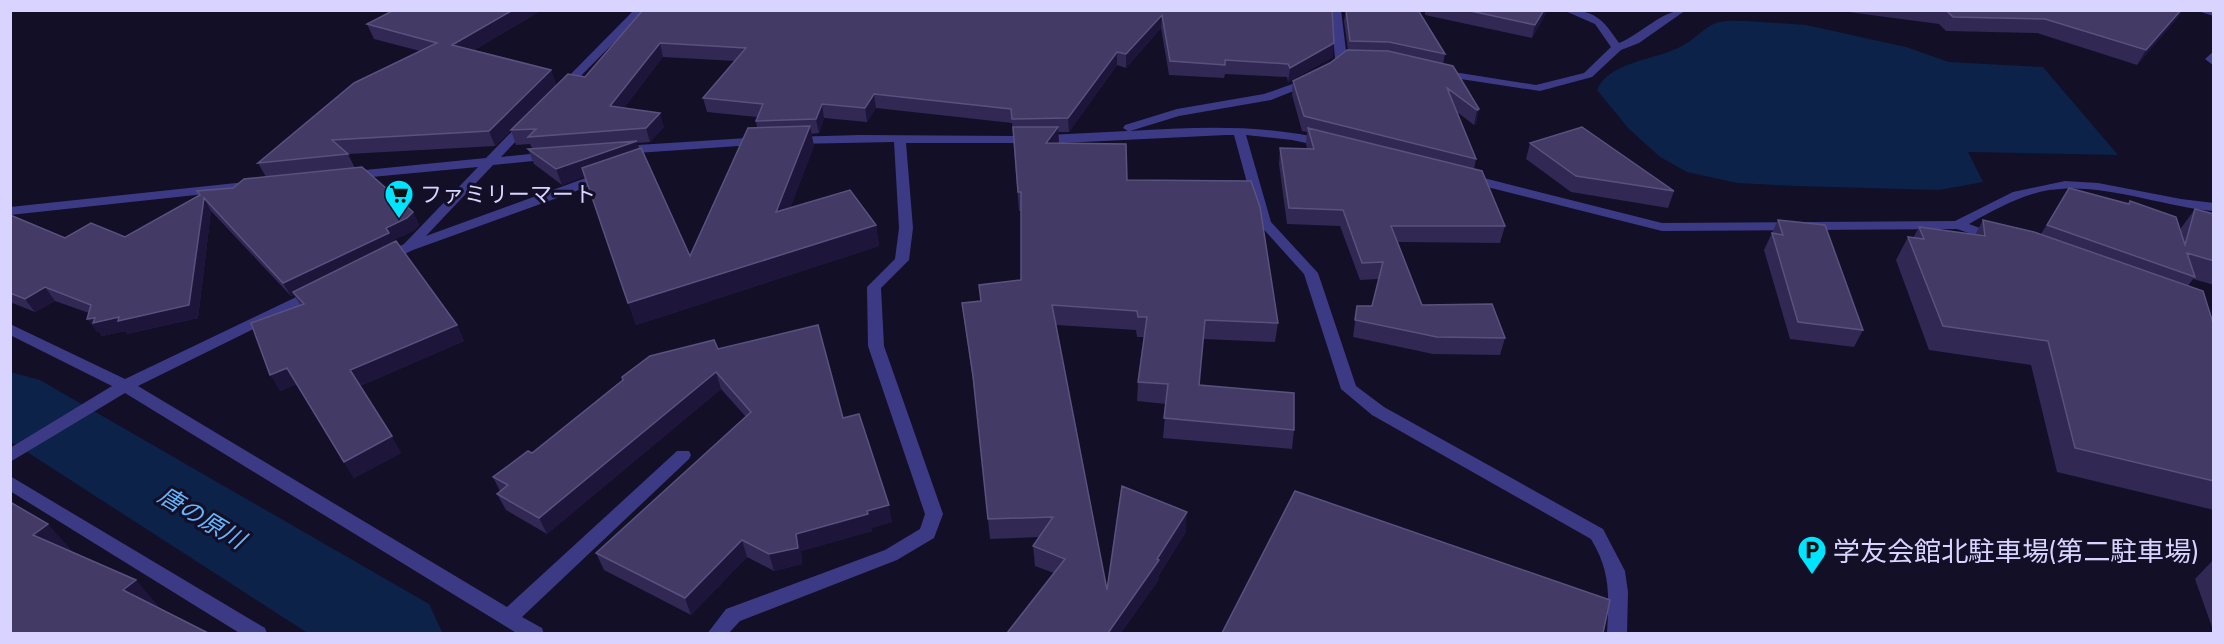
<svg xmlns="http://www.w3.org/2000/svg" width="2224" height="644" font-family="'Titillium Web','Noto Sans JP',sans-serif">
<rect width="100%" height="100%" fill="#130f26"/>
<path fill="#0c2248" d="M1747 21 1806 25 1906 47 1949 62 2043 67 2118 155 1968 152 1983 182 1939 190 1797 186 1737 183 1687 172 1660 157 1628 128 1597 90C1608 62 1655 60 1680 47 1693 41 1706 25 1719 22 1728 20 1739 21 1747 21Z"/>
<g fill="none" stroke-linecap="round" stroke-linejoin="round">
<path fill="#0c2248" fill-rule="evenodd" d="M10 372 40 380 429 604 443 634H309L10 441Z"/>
<path fill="#3d3a85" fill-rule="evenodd" d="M634 10H646L566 91H558V87Z
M1331 10H1341L1347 59 1341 62 1335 59Z
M1563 10C1595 10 1602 18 1619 43 1642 34 1661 10 1686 10L1639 43 1621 50 1592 77 1540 91 1441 76 1435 73 1441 70 1536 85 1584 73 1611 47 1595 24Z
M2200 10H2214V16L2201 12Z
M2214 51V66L2205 59Z
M1312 77 1316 78V82L1271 100 1179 116 1130 131C1198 127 1264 124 1329 140V146L1325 147 1292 140 1246 135 1271 222 1318 273 1356 386 1384 407 1603 529 1625 571 1628 592 1627 634H1607C1609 596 1611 572 1591 539L1372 415 1341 389 1304 274 1258 223 1234 135H1226L1062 143H906L913 228 909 260 881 288 884 346 943 514 934 538 897 560 740 621 728 634H707L726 609 885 550 920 529 925 514 868 346 867 287 895 259 899 228 894 142 793 144 787 140 789 137 860 135 1028 136 1128 131 1123 128 1125 125 1177 109 1264 94Z
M528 118 534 122 501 157 550 152 554 153V159L493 165 426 236 602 172H612L613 175 612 178 413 250 390 261H380L378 258 380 255 404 244 478 167 350 179 344 175 345 172 486 158 524 119Z
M763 137 769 141 767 144 622 154 616 150 622 146Z
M1468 174 1662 223 1955 221 2013 192 2065 181 2098 183 2181 199 2214 203V211C2159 206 2104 182 2049 190 2021 195 1994 210 1969 224L1999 235 2001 238 1999 241 1994 242 1957 229 1662 231 1463 181 1462 178Z
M255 181 262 185 260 188 10 215V207Z
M315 288 322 293 320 296 138 386 507 607 677 451H689L691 455 689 459 522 617 542 628 544 634H518L125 393 10 462V448L112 386 10 335V324L125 379Z
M10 476 265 628 267 634H241L10 491Z"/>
</g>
<path fill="#312854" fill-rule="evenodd" d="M394 10H542L474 50 551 70 556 85 495 146 348 154 355 168 413 212 419 225 413 231 393 240 457 325 464 341 360 386 401 453 354 478 297 384 280 391 301 306 294 295 291 296 211 211 198 318 127 334 125 331 102 336 99 332H97L89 313 55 301 35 312 10 302V215L65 238 125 237 199 195 197 191 233 188 266 177 258 163 420 51 374 39 367 24Z
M1332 10 1333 57 1288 82 1287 77 1225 74 1224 78 1169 75 1161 28 1126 68 1117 65 1069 132H1058L1059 143 1127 180 1278 323 1275 342 1203 339 1199 385 1294 430 1292 449 1163 438 1166 404 1137 401 1138 382 1145 337H1137L1136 330 1056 325 1107 590 1186 532 1159 575V579L1121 633 1054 573 1035 566 1033 546 1040 537 990 539 975 396 962 303 981 301 979 285 1021 280V211H1019L1012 123 876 108 867 122 824 118 819 133 811 134 814 146 790 208 876 225 879 246 636 325 585 176 562 185 534 164 528 149 532 148 530 144 516 145 511 130 585 77 634 20ZM663 57 735 61 703 98 707 112 757 117 756 121 757 128 690 256 639 148 637 143 650 142 664 127 624 108Z
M1346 10H1418L1445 54 1443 64 1479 109 1476 123 1474 125 1457 112 1476 159 1474 169 1505 226 1500 243 1398 242 1422 305 1505 338 1500 355 1433 354 1353 337 1357 306H1372L1379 279 1360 280 1340 226 1287 224 1279 164 1280 148H1307L1306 144 1307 132 1302 131 1292 95 1293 81 1330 63 1348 50 1344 21Z
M1425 10H1548L1532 38 1425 15Z
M1833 10H2183L2180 15 2137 65 2037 33 1946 31 1939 24Z
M1530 143 1674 191 1668 208 1571 192 1526 159Z
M2069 188 2181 231V228L2195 209 2214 214V285L2193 279 2188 286 2214 326V510L2057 472 2031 365 1929 350 1896 260 1908 237 1913 238 1919 227 1975 235 1983 220 2041 234Z
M1778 220 1863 330 1854 347 1790 339 1764 250Z
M718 349 843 418 892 522 871 528 872 531 801 551 802 564 774 571 747 557 691 615 604 570 596 553 746 417 721 389 547 534 506 510 497 494 500 491 493 477 532 453Z
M2214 559V633L2195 579Z"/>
<path fill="#1d163a" d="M513 10H542L458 59 452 45Z
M1544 10H1548L1532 38 1535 25Z
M2181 10H2183L2180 15 2137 65 2146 50Z
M1162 15 1161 28 1126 68V54Z
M660 43 663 57 615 120 610 106Z
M1334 43 1333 57 1288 82 1290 68Z
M1117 52V65L1069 132 1068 118Z
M551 70 556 85 495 146 489 131Z
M874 94 876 108 867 122 865 108Z
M822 104 824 118 819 133 816 119Z
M1479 109 1476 123 1474 125 1477 110Z
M660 113 664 127 650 142 646 128Z
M810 126 814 146 781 233 776 212Z
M1058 127 1059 145 1046 143Z
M637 141 641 156 562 185 556 169Z
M204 198 211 211 198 318 127 334 125 331 102 336 99 332H97L87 319 95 318 119 317Z
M413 212 419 225 413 231 393 240 396 246 293 292 294 295 291 296 283 283Z
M876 225 879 246 636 325 628 303Z
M45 287 55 301 35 312 25 299Z
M457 325 464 341 360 386 350 370Z
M287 368 297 384 280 391 270 375Z
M716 372 721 389 547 534 539 518Z
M392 436 401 453 354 478 344 462Z
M889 505 892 522 871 528 872 531 801 551 802 564 774 571 769 554 796 534Z
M1187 512 1186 532 1159 575V579L1121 633H1108Z
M48 524 75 554 33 535Z
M742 540 747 557 691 615 685 598Z
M136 580 161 609 149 620 123 590Z"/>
<path fill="#433a66" stroke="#5a527e" stroke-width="1.5" d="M394 10H513L452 45 551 70 489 131 332 140 348 154 258 163 354 83 437 43 367 24Z
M643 10H1332L1334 43 1290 68 1288 64 1225 60V65L1170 61 1162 15 1126 54 1117 52 1068 118 1012 119 1011 109 874 94 865 108 822 104 816 119 756 121 763 104 703 98 746 48 660 43 610 106 660 113 646 128 528 137 536 129 511 130 568 74 585 77Z
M1346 10H1418L1445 54 1389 42 1350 41Z
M1466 10H1544L1535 25Z
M1946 10H2181L2146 50 2045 19 1953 17Z
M1347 50 1388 51 1453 66 1479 109 1477 110 1447 88 1476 159 1304 116 1293 81 1330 63Z
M810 126 776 212 850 190 876 225 628 303 582 168 641 148 690 256 748 128Z
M1013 127H1058L1046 143 1126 144 1127 180 1251 181 1260 207 1278 323 1205 320 1199 385 1294 393V430L1164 418 1168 384 1138 382 1147 317H1138L1137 311 1052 305 1107 590 1122 486 1187 512 1157 559 1159 560 1108 633H1007L1065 559 1033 546 1053 517 988 519 973 376 962 303 981 301 979 285 1021 280V192H1018Z
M1582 127 1674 191 1576 176 1530 143Z
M1308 128 1482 171 1505 226H1391L1422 305 1492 304 1505 338 1437 337 1355 320 1357 306H1372L1383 262 1362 263 1343 210 1289 208 1280 148 1314 149Z
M637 141 556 169 528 149Z
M362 167 413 212 407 218 386 228 389 233 283 283 204 198 189 305 118 321 119 317 93 323 95 318 87 319 91 305 45 287 25 299 10 293V215L65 238 91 223 125 237 200 195 197 191 233 188 244 179Z
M2069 188 2129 204 2130 201 2176 217 2185 245 2195 209 2214 214V261L2187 253 2195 277 2047 225Z
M1778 220 1825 225 1863 330 1798 322 1772 233 1783 235Z
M1983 220 2034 232 2203 291 2214 326V481L2075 448 2048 341 1943 326 1908 237 1924 239 1919 227 1985 236Z
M396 241 457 325 350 370 392 436 344 462 287 368 270 375 251 323 304 304 293 292Z
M818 325 843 418 859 414 889 505 867 511 868 514 796 534 798 548 769 554 742 540 685 598 596 553 751 412 716 372 539 518 497 494 508 485 493 477 528 451 532 453 623 380 622 377 650 356 714 340 718 349Z
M1295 491 1610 600 1603 633H1222Z
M10 502 48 524 33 535 136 580 123 590 208 633H10Z"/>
<defs>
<g id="supermarket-pin" transform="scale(1.5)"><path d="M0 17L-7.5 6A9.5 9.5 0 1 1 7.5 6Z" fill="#00e5ff" stroke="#130f26"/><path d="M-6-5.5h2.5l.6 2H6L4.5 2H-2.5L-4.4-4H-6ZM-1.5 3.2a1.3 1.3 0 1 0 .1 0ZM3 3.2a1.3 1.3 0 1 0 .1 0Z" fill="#111"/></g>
<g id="parking-pin" transform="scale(1.5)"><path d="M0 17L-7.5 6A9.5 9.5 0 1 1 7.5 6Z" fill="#00e5ff" stroke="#130f26"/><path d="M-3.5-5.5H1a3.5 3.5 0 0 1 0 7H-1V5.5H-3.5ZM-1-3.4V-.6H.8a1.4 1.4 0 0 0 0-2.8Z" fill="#111"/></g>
</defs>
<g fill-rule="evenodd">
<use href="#supermarket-pin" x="399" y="194"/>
<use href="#parking-pin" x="1812" y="550"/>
</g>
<g text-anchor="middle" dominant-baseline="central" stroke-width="6" stroke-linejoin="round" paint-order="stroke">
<g font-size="22" fill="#d9d4ff" stroke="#130f26" text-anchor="start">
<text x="420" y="194">ファミリーマート</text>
</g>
<g font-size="24" font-style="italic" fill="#62b6ff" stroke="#130f26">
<text transform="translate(202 517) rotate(31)">唐の原川</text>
</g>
<g font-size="27" fill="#d9d4ff" stroke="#130f26" text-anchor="start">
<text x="1833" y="550">学友会館北駐車場(第二駐車場)</text>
</g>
</g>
<rect width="2224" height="644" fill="none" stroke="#d9d4ff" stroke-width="24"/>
</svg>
